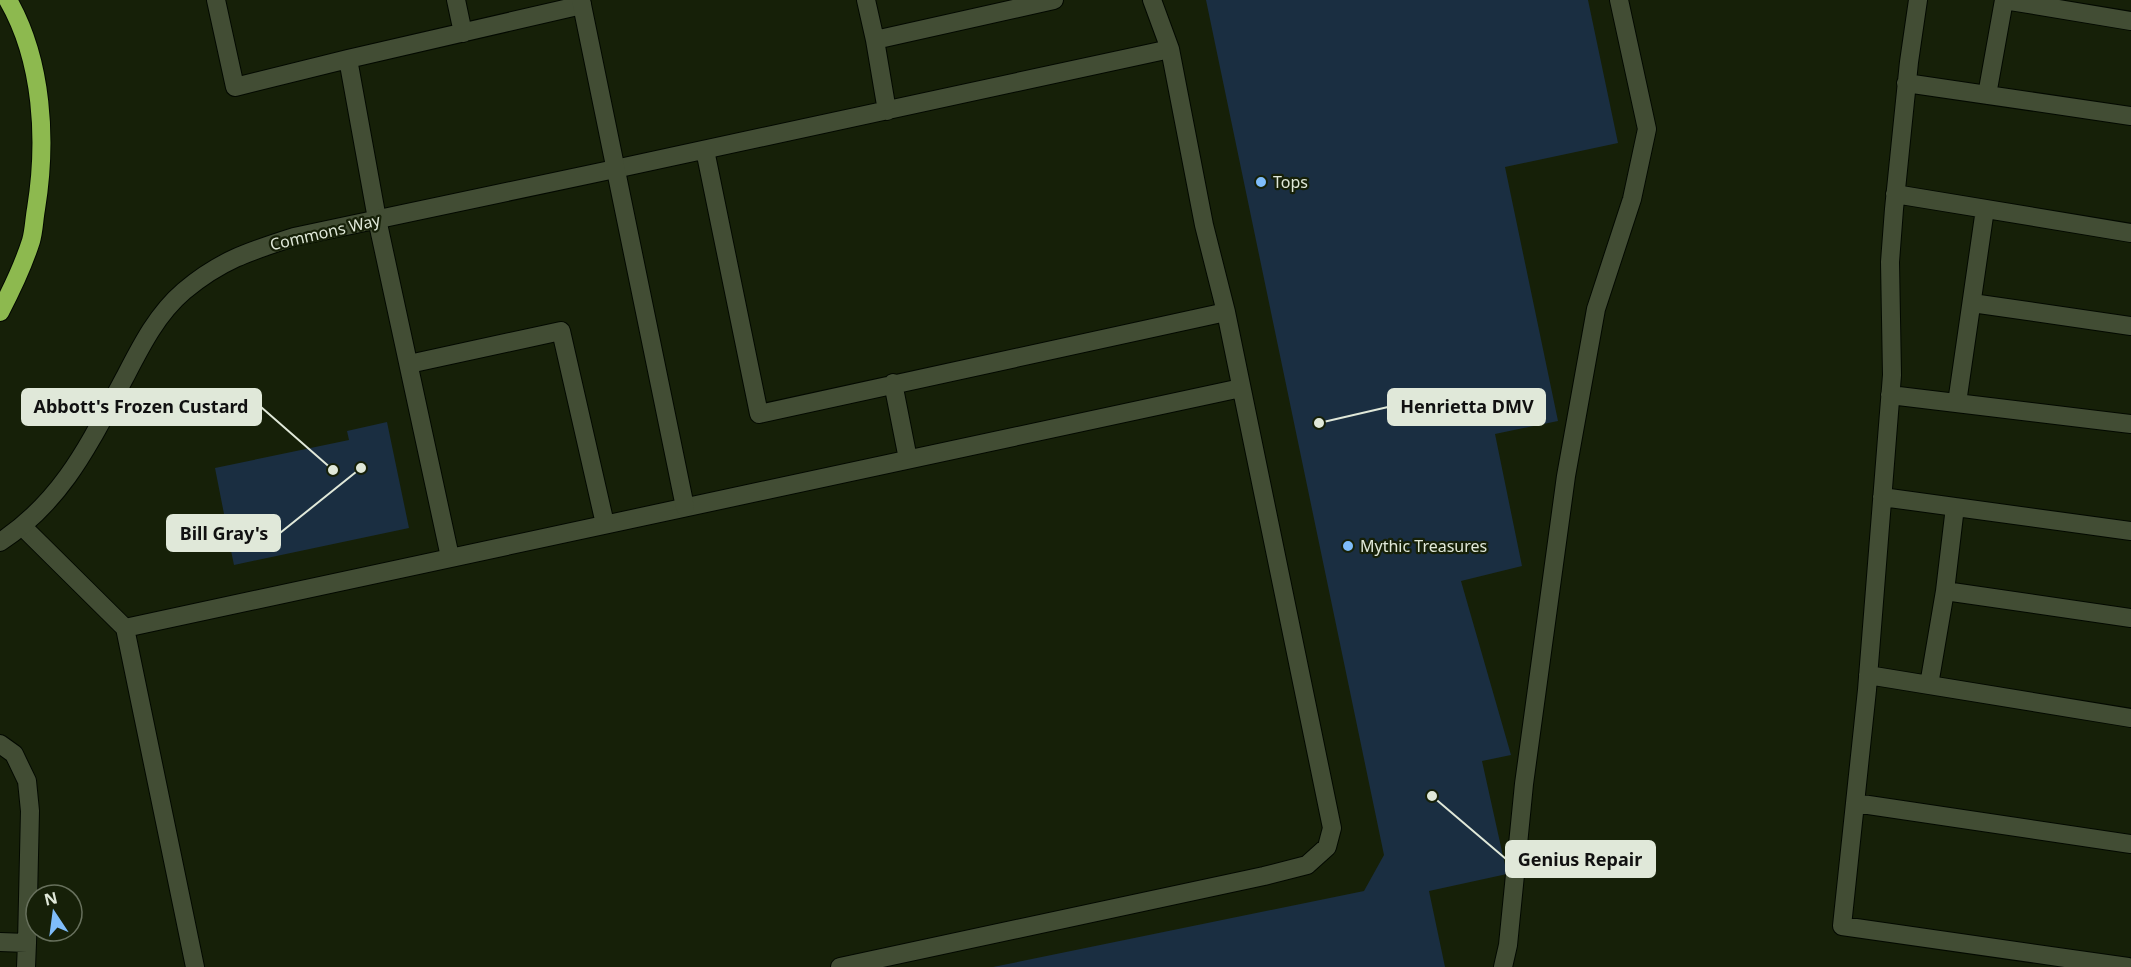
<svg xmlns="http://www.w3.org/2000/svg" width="2131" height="967" font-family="'Noto Sans',sans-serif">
<rect width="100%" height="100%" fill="#162008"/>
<path fill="#1a2e41" d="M1206 0H1588L1618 143 1505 167 1558 421 1495 434 1522 566 1461 581 1511 755 1482 761 1507 874 1429 891 1445 967H993L1364 891 1384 855Z
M387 422 409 528 234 565 229 541 207 545 203 524 225 519 215 468 349 440 347 431Z"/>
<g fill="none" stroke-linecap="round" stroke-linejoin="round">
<g stroke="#030900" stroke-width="20">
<path id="lane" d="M216 0 235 87 348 59 582 5
M456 0 463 33
M866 0 875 40 1054 0
M1918 0 1909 62 1894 209 1890 262 1892 375 1867 690 1842 926 2128 967
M2004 0 2131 21
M875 40 887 111
M348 59 377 219 450 557
M1906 83 2131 116
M1987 95 2004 0
M705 150 759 414 1226 312
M615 169 1170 49
M1895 194 2131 233
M1972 303 2131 326
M409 364 561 331 605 524
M893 383 908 459
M1890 395 2131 424
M1957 403 1985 209
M1882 497 2131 531
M23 527 125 628 195 967
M1945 591 2131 618
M125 628 1241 388
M1868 675 2131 718
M1929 685 1945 591 1955 507
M0 744 14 754 27 781 30 811 27 943 0 942
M1855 803 2131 844
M26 967 27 943
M840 967 1264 876 1307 865 1327 847 1332 828 1226 312 1204 225 1170 49 1152 0
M1503 967 1508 945 1524 784 1566 476 1596 309 1632 199 1647 129 1619 0"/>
</g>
<g stroke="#030900" stroke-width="20">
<path id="street" d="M581 0 685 507
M0 542C64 500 90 442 125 377 141 346 157 314 184 291 221 260 250 251 294 237L615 169"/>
</g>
<g stroke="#030900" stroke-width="20">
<path id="highway" d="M0 312C12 289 23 266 31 241 34 231 34 220 36 209 47 141 43 61 8 0"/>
</g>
<use href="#lane" stroke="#424d34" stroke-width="18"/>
<use href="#street" stroke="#424d34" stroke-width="18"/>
<use href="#highway" stroke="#8db94f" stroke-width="18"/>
</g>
<g fill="#7fbdfa" stroke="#162008" stroke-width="2">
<circle cx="1261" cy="182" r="6"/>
<circle cx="1348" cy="546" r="6"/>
</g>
<g text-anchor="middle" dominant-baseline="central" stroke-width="4.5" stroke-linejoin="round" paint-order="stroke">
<g font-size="16" fill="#e0e8d9" stroke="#162008" text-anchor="start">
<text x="1273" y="182">Tops</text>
<text x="1360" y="546">Mythic Treasures</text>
</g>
<g font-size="16" fill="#e0e8d9" stroke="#162008">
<text transform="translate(325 232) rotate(-13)">Commons Way</text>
</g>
</g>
<path fill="none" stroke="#e0e8d9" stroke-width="2" d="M1319 423L1388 407M333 470L261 407M361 468L280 533M1432 796L1506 859"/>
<g fill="#e0e8d9" stroke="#162008" stroke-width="2">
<circle cx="1319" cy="423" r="6"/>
<circle cx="333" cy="470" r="6"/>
<circle cx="361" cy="468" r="6"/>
<circle cx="1432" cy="796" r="6"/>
</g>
<g fill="#e0e8d9" stroke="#e0e8d9" stroke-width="2">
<rect x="1388" y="389" width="157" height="36" rx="6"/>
<rect x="22" y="389" width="239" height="36" rx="6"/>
<rect x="167" y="515" width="113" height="36" rx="6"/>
<rect x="1506" y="841" width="149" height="36" rx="6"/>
</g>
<g font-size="18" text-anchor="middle" font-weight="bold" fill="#111">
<text x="1467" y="413">Henrietta DMV</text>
<text x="141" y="413">Abbott's Frozen Custard</text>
<text x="224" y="540">Bill Gray's</text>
<text x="1580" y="866">Genius Repair</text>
</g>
<g transform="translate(54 913) rotate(347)"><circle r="28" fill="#162008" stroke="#67705c" stroke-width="1.5"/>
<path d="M0-4.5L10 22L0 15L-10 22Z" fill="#7fbdfa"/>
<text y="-9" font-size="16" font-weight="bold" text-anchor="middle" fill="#e0e8d9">N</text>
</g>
</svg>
